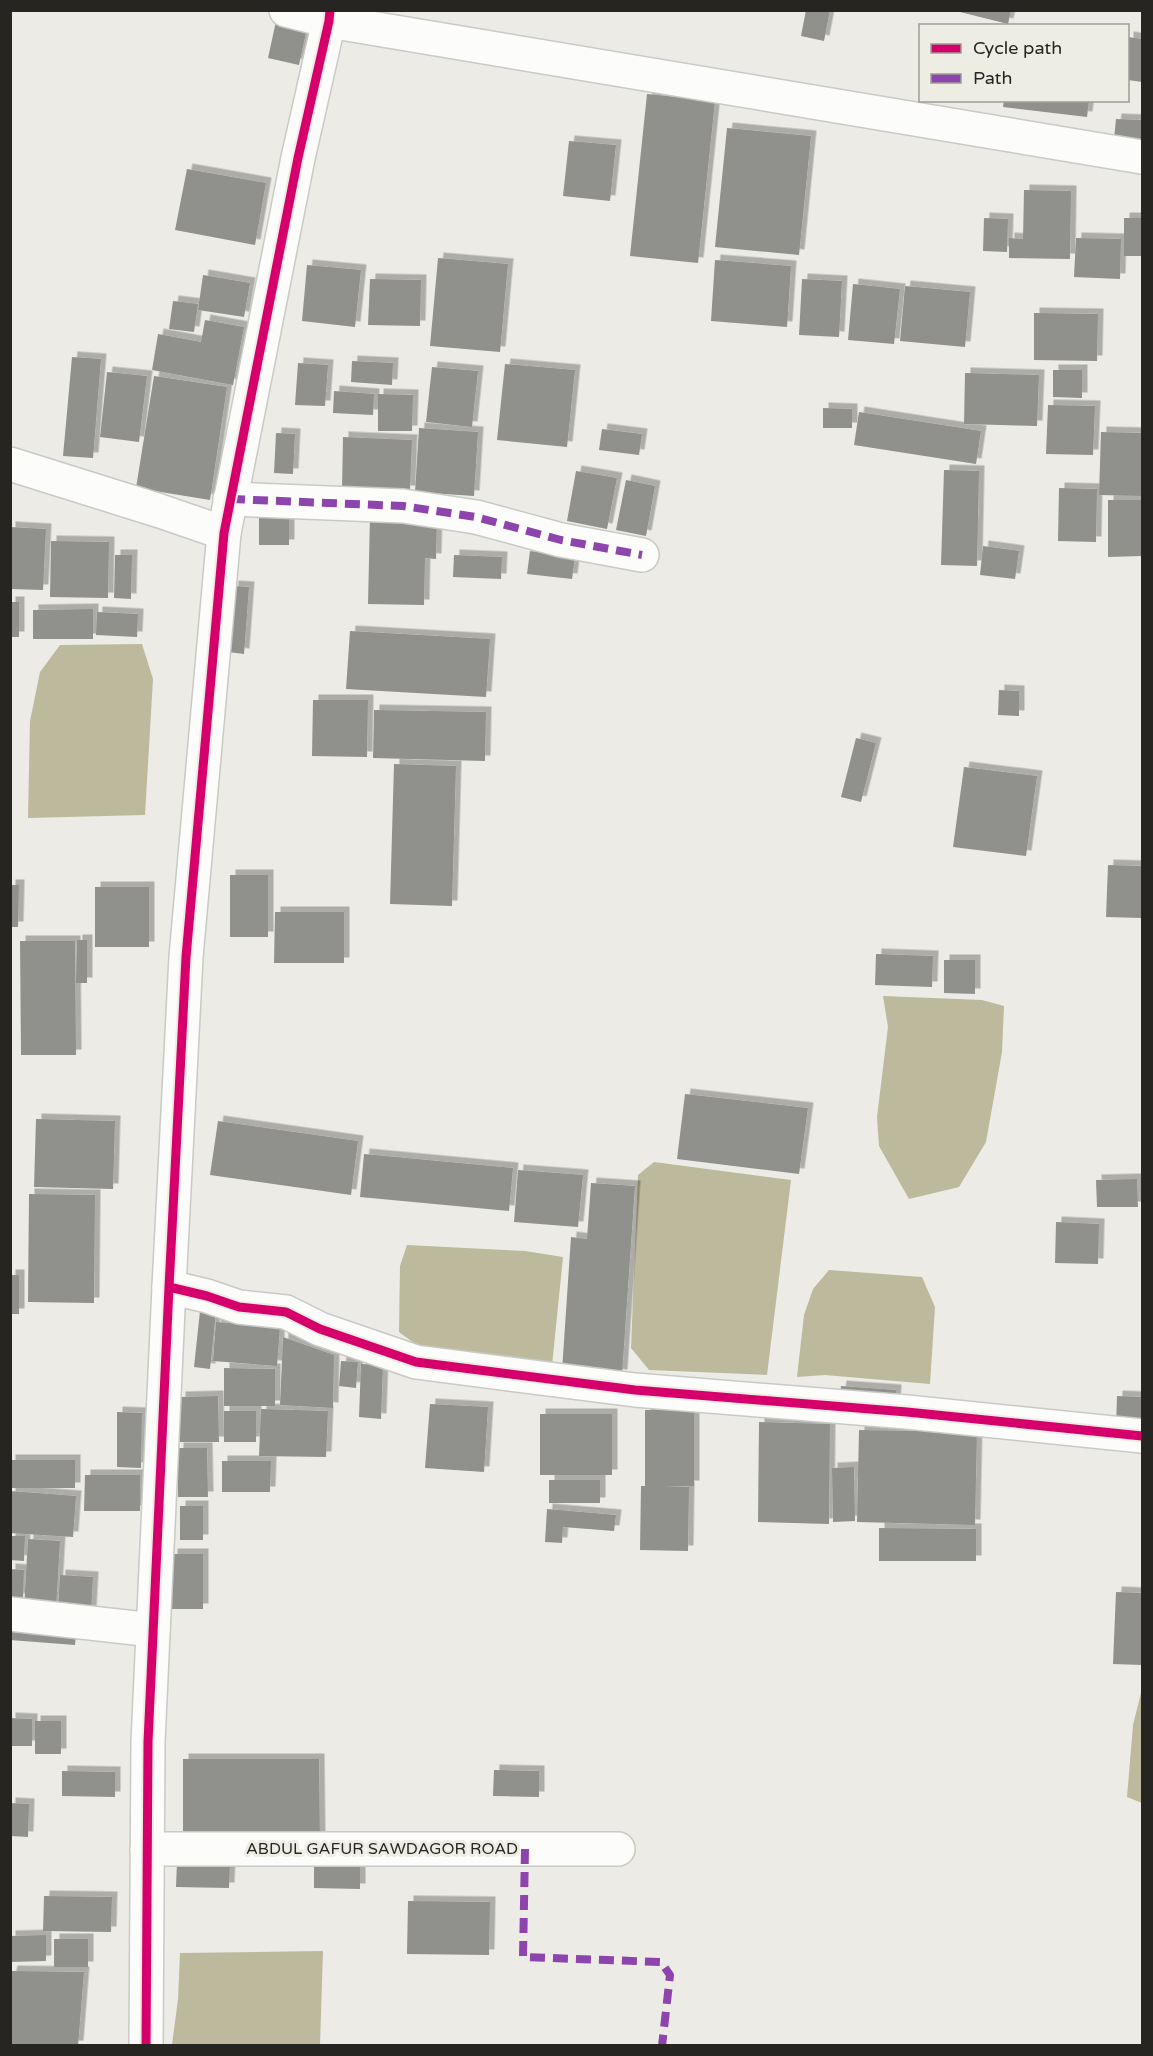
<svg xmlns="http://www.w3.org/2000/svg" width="1153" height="2056" font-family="'Varela Round',sans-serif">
<defs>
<filter id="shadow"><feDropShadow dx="5.5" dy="-5.5" stdDeviation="0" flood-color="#0004"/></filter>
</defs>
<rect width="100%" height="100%" fill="#ecebe6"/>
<path fill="#bdb99c" d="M142 644 153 679 145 815 28 818 30 721 40 672 60 645Z
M883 996 982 1000 1004 1006 1002 1052 986 1142 959 1187 909 1199 879 1146 877 1117 888 1027Z
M654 1162 791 1180 767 1375 649 1370 631 1348 638 1175Z
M407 1245 525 1251 563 1257 552 1366 422 1349 399 1332 400 1266Z
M829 1270 922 1277 935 1307 930 1384 825 1375 797 1377 804 1315 813 1289Z
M1142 1689V1803L1127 1797 1133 1725Z
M323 1951 320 2045H172L178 1999 180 1953Z"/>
<path fill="#90908c" filter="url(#shadow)" d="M806 10H830L824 41 801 36Z
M952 10H1011L1008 24Z
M278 12 309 19 299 65 268 58Z
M1128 37 1142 39V82L1128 80Z
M647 94 715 101 698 263 630 256Z
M1004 100H1089L1087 117 1003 107Z
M1116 119 1142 120V151L1113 149Z
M727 128 811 136 799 255 715 247Z
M569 141 616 145 610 201 563 196Z
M187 169 266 183 255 245 175 230Z
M1024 190 1071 191 1070 259 1009 258V238L1023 239Z
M984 218 1008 219 1007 252 983 251Z
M1124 218H1142V256H1124Z
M1076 238 1121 239 1120 279 1074 277Z
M438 258 508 264 500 352 430 346Z
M715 260 791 266 787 327 711 321Z
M307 265 361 270 355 327 302 321Z
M203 275 250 283 244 317 198 310Z
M370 279 421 280 420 326 368 325Z
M802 279 842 281 839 337 799 335Z
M853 284 900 289 894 344 848 340Z
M905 286 970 292 965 347 900 341Z
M173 301 198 304 194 332 169 329Z
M1034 313 1098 314 1097 361 1034 360Z
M205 320 244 327 233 385 152 370 158 334 201 342Z
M72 357 101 359 93 458 63 456Z
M352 361 393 363 392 385 351 382Z
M298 363 328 365 325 406 295 405Z
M505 364 575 370 567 447 497 440Z
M432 367 478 371 472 427 426 422Z
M1053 370H1082V398L1053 397Z
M107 372 147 376 139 442 100 437Z
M965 373 1039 375 1037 426 964 424Z
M154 376 227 387 210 500 136 488Z
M334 391 374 394 373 415 333 413Z
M378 394 413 395 412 431H378Z
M1048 405 1095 406 1093 455 1046 454Z
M823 408 852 409V428H823Z
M859 412 981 431 976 464 854 445Z
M419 428 478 432 474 496 415 492Z
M602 429 642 434 639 455 599 450Z
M1101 432 1142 433V496L1099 495Z
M276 433 295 434 293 474 274 473Z
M343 437 412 440 410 491 342 490Z
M944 470 979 471 977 566 941 565Z
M576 471 617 478 607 529 567 521Z
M626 480 655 486 646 536 616 530Z
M1059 488 1097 489 1096 542 1058 541Z
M1108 500H1142V556L1108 557Z
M259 514H289V545H259Z
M370 516 437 517 436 559 425 558 424 605 368 604Z
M10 527 46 529 43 590 10 589Z
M51 541 109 542 108 598 50 597Z
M983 546 1019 551 1015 579 980 575Z
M530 551 575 557 572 579 527 574Z
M115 555H132L131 599 114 598Z
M454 555 502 557 501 579 453 577Z
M233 586 249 587 244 654 228 652Z
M10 602H19V637H10Z
M93 609V639H33V610Z
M97 612 138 614 137 637 96 635Z
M350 631 490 639 486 697 346 689Z
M999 690 1019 691V716L998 715Z
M313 700H368L367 757 312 756Z
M374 710 486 712 485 761 373 758Z
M856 738 876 743 861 802 841 797Z
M394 764 456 766 452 906 390 904Z
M964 767 1037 776 1026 856 953 847Z
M1108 865 1142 866V918L1106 917Z
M230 875H268V937H230Z
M10 885H19L18 927H10Z
M95 887H149V947H95Z
M275 912H344V963H274Z
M77 940H87V983H76Z
M20 941H75L76 1055H21Z
M876 954 933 956 932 987 875 985Z
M944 960H975V994L944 993Z
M685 1094 808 1108 799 1174 677 1159Z
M36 1119 115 1121 113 1189 34 1187Z
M218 1121 358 1141 351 1195 210 1175Z
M364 1154 513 1168 509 1211 360 1197Z
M518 1170 583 1175 578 1227 514 1222Z
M1137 1179 1138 1207H1097L1096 1180Z
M591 1183 635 1186 622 1375 562 1371 571 1237 587 1239Z
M29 1194 95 1195 94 1303 28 1302Z
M1056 1222 1099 1224 1098 1264 1055 1263Z
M10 1275H19V1314H10Z
M200 1311 216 1312 210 1369 194 1367Z
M216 1322 280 1327 277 1366 213 1361Z
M283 1337 334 1355 333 1408 280 1405Z
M341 1361 358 1362 356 1388 339 1386Z
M361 1364 383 1365 381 1419 359 1417Z
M224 1368 275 1369V1406H224Z
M841 1386 896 1390 895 1407 839 1404Z
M218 1396 219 1442H180V1397Z
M1117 1396 1142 1397V1430L1116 1429Z
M430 1404 488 1407 484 1472 425 1468Z
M261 1409 328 1411 326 1457 259 1456Z
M645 1410H694V1486H664L689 1487 688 1551 640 1550 641 1486H645Z
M224 1411H256V1442H224Z
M117 1412 142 1413 141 1468 117 1467Z
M540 1414H612V1475H540Z
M759 1422 830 1424 829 1524 758 1522Z
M859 1430 977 1432 975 1525 857 1522Z
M178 1448H207L208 1497H178Z
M10 1460H75V1488H10Z
M222 1461H271L270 1492H222Z
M854 1467 855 1521 833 1522 832 1468Z
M85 1475H140V1511H84Z
M549 1480H600V1503H549Z
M10 1491 76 1496 73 1537 10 1533Z
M180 1506H203V1540H180Z
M547 1509 616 1515 614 1531 563 1527 562 1543 545 1542Z
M879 1528 976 1529V1561H879Z
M10 1536H25L24 1561 10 1560Z
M28 1539 60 1541 56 1610 24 1609Z
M172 1554H203V1609H172Z
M10 1569 24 1570 23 1599 10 1598Z
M60 1575 93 1577 91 1614 58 1611Z
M1116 1592 1142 1593V1665L1113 1664Z
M10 1617 77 1622 75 1645 10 1640Z
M10 1718 32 1719V1746H10Z
M35 1721H61V1754H35Z
M183 1759H319L320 1841H183Z
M494 1770 539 1771V1797L493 1796Z
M62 1771 115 1772V1797L62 1796Z
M10 1803 29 1804 28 1837 10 1836Z
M177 1862 230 1864 229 1888 176 1887Z
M314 1863 360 1864V1889L314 1888Z
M44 1896 112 1897 111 1932 43 1931Z
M408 1901 490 1902 489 1955 407 1954Z
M46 1935V1961L10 1962V1936Z
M54 1939H88V1967H54Z
M12 1971 84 1972 78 2046H10V1980Z"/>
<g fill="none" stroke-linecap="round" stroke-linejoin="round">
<g stroke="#c9c9c5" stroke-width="36">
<path id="street" d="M286 10 329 21
M10 464 160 511 224 533
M230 499 403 506 476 517 561 540 642 555
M169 1287 207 1296 239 1307 286 1312 320 1329 416 1362 635 1390 907 1412 1142 1436
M10 1614 153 1630
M147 1849H618"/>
</g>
<g stroke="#c9c9c5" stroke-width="36">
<path id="secondary" d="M329 21 1142 157
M146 2046 148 1742 169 1287 186 957 224 533 298 158 329 21 330 10"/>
</g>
<use href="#street" stroke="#fcfcfb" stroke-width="33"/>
<use href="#secondary" stroke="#fcfcfb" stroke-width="33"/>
<path stroke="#8e44ad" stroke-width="8" stroke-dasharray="15 8" stroke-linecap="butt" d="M230 499 403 506 476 517 561 540 642 555
M525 1849 523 1957 661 1962 670 1975 662 2046"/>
<g stroke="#eeede4" stroke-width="13">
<path id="cycleway" d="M169 1287 207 1296 239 1307 286 1312 320 1329 416 1362 635 1390 907 1412 1142 1436
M146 2046 148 1742 169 1287 186 957 224 533 298 158 329 21 330 10"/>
</g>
<use href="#cycleway" stroke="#d6006c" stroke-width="9"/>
</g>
<g text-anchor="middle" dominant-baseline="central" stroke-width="6" stroke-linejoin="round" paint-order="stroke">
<g font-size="16" fill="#262522" stroke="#eeede4">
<text x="382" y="1849">ABDUL GAFUR SAWDAGOR ROAD</text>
</g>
</g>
<rect width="1153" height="2056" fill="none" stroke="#262522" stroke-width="24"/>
<rect x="919" y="24" width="210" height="78" fill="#eeede4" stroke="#9e9d96" stroke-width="1.5"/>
<rect x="931" y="44" width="30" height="9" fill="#d6006c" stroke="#9e9d96" stroke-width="1.5"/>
<text x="973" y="54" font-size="18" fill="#262522">Cycle path</text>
<rect x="931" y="74" width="30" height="9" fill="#8e44ad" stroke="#9e9d96" stroke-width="1.5"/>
<text x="973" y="84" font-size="18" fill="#262522">Path</text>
</svg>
